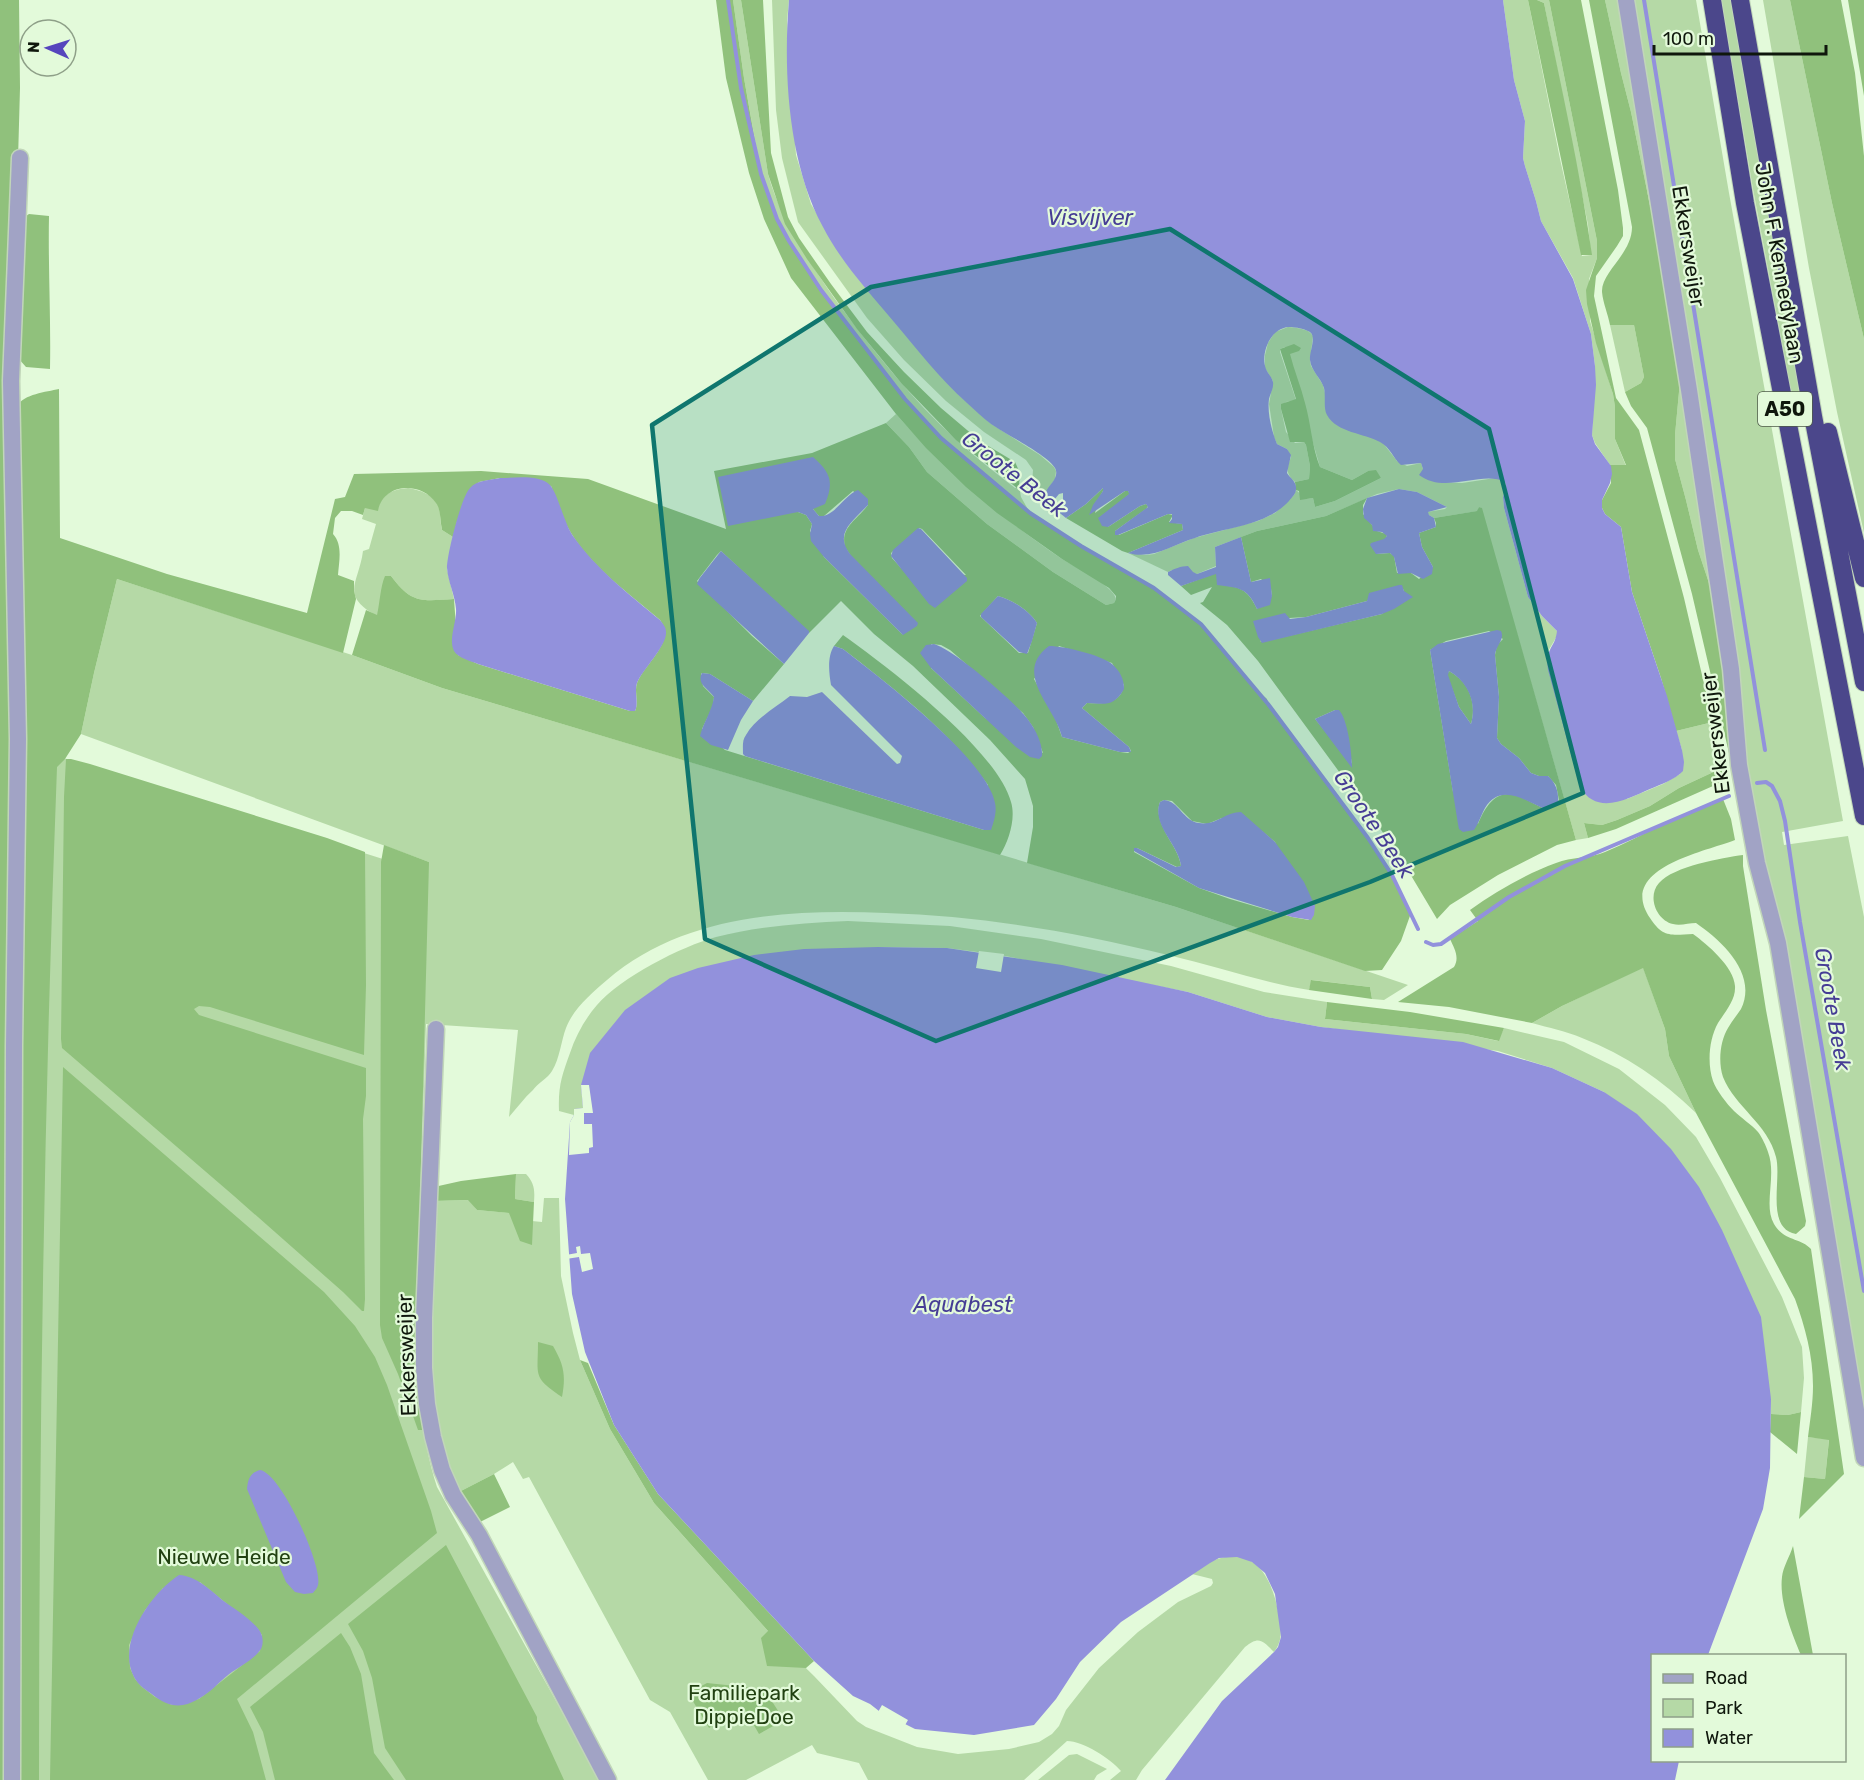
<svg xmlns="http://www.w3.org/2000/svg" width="1864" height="1780" font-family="Rubik,sans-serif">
<rect width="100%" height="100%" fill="#e3fada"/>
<path fill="#b5d9a6" d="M733 0H741L768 174C780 218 809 262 835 299 872 349 911 399 958 441 976 458 996 473 1015 488L1019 486 1021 497 1030 513 941 438 925 423 875 361 821 290 789 241 777 219 761 174 744 78Z
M772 0H789L787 21 796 155 811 204 847 264 924 357 960 396 990 423 1040 455 1054 467 1056 471 1055 479 1046 492 1045 502 1034 493 1032 485 1033 470 1026 460 984 432 946 401 904 360 867 318 798 222 782 158 776 110Z
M1503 0H1528L1560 159 1582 256 1591 255 1588 225 1544 3 1537 0H1549L1597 241V258L1589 279 1590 321 1613 394 1615 407V439L1626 466 1610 465 1595 443 1592 435 1595 366 1591 334 1573 278 1541 221 1536 201 1525 166 1523 158 1525 121 1514 80Z
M1605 0H1621L1655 230 1631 112 1621 73Z
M1632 0H1696L1729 193 1843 821 1782 832 1784 845 1848 836 1864 917V1427L1777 904 1766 879 1748 790Z
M1721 0H1733L1800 382 1801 424 1790 386 1753 189Z
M1763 0H1790L1832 203 1864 339V533L1837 412 1809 268Z
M1610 325H1634L1644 377 1641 383 1625 392Z
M1288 327C1297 328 1308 328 1313 336L1310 361 1311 366 1323 385 1326 397V412L1383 443 1397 461 1407 466 1421 463 1423 469 1438 482 1462 483 1495 478 1505 481 1506 487 1503 497 1504 508 1528 597 1542 616 1557 631V636L1547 653 1627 799 1663 784 1680 774 1682 750 1676 731 1713 722 1722 768 1679 788 1650 806 1617 820 1602 825 1584 823 1588 838 1576 840 1481 508 1479 507 1478 511 1434 518 1429 515 1427 512 1445 509 1447 507 1417 492 1399 489 1377 494 1326 516 1257 531 1215 547 1216 566 1197 574 1172 570 1168 572 1128 553 1146 555 1154 554 1194 538 1258 521 1275 513 1294 495 1296 490 1306 499 1313 498 1315 507 1335 501 1381 478 1368 471 1352 480 1320 467 1285 347 1280 349V352L1296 400 1286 402 1281 409 1286 432 1295 443 1304 442 1306 445 1310 466 1309 479 1295 482C1285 473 1287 468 1291 457L1287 449 1277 444 1274 437 1269 404 1273 381 1265 368V355L1268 343 1275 332Z
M1680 381 1711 589 1698 550 1686 500 1675 459V435Z
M896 414C945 470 1001 518 1062 559 1075 567 1113 585 1116 599L1114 603 1106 605 1053 572 987 524 927 472 909 447 886 423Z
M408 488C419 490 433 494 438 505 441 511 440 523 442 530L453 537 447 569 454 599C421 601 412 604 391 576L377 616C339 595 359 583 363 551L369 549 376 524 362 519 365 508 379 505C384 492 396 489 408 488Z
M117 579 352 655 442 688 1176 907 1408 985 1384 1000 1372 999 1370 987 1312 980 1309 990C1261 982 1215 966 1168 955 1076 932 982 916 886 913 792 909 683 914 607 980 592 993 573 1009 566 1028 561 1041 560 1058 552 1071 548 1078 538 1083 533 1090 524 1098 517 1108 509 1117L518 1030 426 1024C424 1094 421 1163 419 1233 416 1318 411 1405 437 1487L600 1780H0V740L57 756 424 872 429 862 81 734 94 673Z
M848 921 950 926 1041 939 1171 966 1264 992 1327 1002 1325 1019 1466 1034 1498 1041 1504 1028 1564 1042 1619 1069 1665 1105 1696 1137 1720 1178 1782 1297 1802 1347 1804 1378 1801 1412 1788 1415 1771 1414V1399L1604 1092 1552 1068 1498 1051 1321 1027 1267 1017 1188 992 1000 955 947 948 878 947 581 1085 583 1108 574 1115 559 1111C558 1086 562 1075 570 1053 576 1035 585 1019 597 1005 620 978 682 946 716 937 759 926 803 923 848 921Z
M1643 967 1665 1029 1669 1056 1696 1113C1662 1080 1626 1055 1582 1038 1566 1031 1549 1028 1532 1023L1562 1006Z
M516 1174H526C534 1183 535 1189 534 1202L515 1199Z
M544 1198H559L561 1276 573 1333 580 1360 610 1429 654 1503 768 1631 814 1676 857 1721 866 1727 917 1747 958 1754 1009 1749 1039 1742 1052 1734 1059 1726 1066 1710 1099 1668 1138 1632 1178 1602 1211 1586 1213 1583 1212 1579 1192 1574C1201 1568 1211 1560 1221 1558 1260 1548 1274 1586 1279 1616 1281 1630 1283 1640 1274 1652 1262 1640 1259 1636 1245 1647L1142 1770 1136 1780H1110L1121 1771C1111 1759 1083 1741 1067 1741L1024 1780H868L859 1763 817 1753 812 1745 746 1780H708L670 1712 650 1700 529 1477 523 1479 513 1462 494 1474 457 1493 443 1463 430 1375 433 1201 469 1200 477 1210 510 1213 512 1219 542 1222Z
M1808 1437 1829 1439 1825 1479 1804 1477Z
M1077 1754 1107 1769 1097 1775 1094 1780H1038L1069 1755Z"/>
<path fill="#90c17c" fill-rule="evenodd" d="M0 0H19L20 88 7 557 10 747 6 1084 5 1585 3 1625 4 1780H0Z
M716 0H733L744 78 761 175 777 219 798 256 875 361 905 399 941 438 1009 497 1035 517 1081 546 1154 588 1180 607 1201 624 1227 653 1260 693 1267 699 1268 704 1368 838 1392 875 1411 913 1401 941 1382 970 1365 971 1176 907 1027 863 1033 827V806L1025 779 990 740 913 666 874 634 841 601 809 633 721 551 717 555 697 581 752 636 784 664 753 701 710 674 702 673 701 674 703 686 714 697 713 706 702 729 725 750 984 830 988 785C949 731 895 689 843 649L834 646 843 635C888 667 997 750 1011 802 1016 818 1009 841 1000 855L442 688 352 655 366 610 377 615C380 602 380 588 385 576H391C412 604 421 601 454 599L458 655 478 664 630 711H635C639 702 634 692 637 683 645 663 676 642 660 620 629 593 592 568 571 533 562 518 557 501 551 486L500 478 479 482 457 522 453 537 442 530C440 521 441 509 436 503 421 481 383 483 378 511L365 508 363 515 352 511H341L335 518 333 534C343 545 339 561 338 575L354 581V591L356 599 343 653 117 579 94 673 81 734 65 759 57 767C44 1104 39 1442 39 1780H16L17 406C24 394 46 392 59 389L60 538 167 574 307 613 335 499 345 497 354 474 481 471 588 479 726 529 714 471 812 453 886 423 909 447 927 472 987 524 1053 572 1106 605 1114 603 1116 599V596L1109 588 1062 559 997 513 966 487 926 448 896 414 791 278 764 219 749 173 726 78ZM853 491 868 505C857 520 840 527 845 547L903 635 824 557 810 531 812 524 806 515 798 512 813 509 819 516H824ZM919 528 922 529 966 575 901 568 892 558 891 553ZM998 596C1011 599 1030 611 1037 623L1028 653H1019L980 616ZM931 644 941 645 950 650 1023 713 1033 727 1043 753 985 718 931 668ZM1059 646 1112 663 1124 685C1121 704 1103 704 1087 703L1082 708 1129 747 1131 751 1128 753 1120 752 1062 737 1056 720 1034 679ZM1164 800 1172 801 1192 821 1207 824 1222 818 1262 831 1275 842 1309 920 1292 917 1230 899 1199 888 1134 852V848H1137L1177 867 1181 866C1179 846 1152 824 1160 802Z
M741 0H763L771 153 788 217 799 238 831 284 867 332 904 372 941 408 980 441 1015 462 1020 473 1019 486 1017 488 956 440 902 384 857 329 807 259 785 224 768 174Z
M1528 0H1537L1544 3C1561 86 1580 170 1592 255H1581Z
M1549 0H1581L1618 190 1623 228V236L1617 246 1596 276 1594 296 1616 398 1639 430 1684 598 1713 722 1676 731 1661 678 1632 592 1621 527 1605 514 1602 508V500L1611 483 1610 465H1626L1615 439V407L1613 394 1596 343 1587 304 1586 290 1597 258V241Z
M1589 0H1605L1621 73 1631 112 1655 230 1680 381 1675 435V459L1686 500 1698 550 1711 589 1724 664 1725 705 1732 766 1692 594 1647 428 1631 406 1625 392 1641 383 1644 377 1634 325H1610C1608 314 1603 303 1602 292 1601 272 1632 254 1632 227Z
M1790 0H1841L1855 73 1864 156V339L1832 203Z
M1848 0H1864V96Z
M29 214 49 216C48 267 51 318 50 369L26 367 18 358 22 326 26 216Z
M1294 344 1301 348 1299 351 1290 354C1294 370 1301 387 1305 403 1311 424 1312 447 1320 467L1352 480 1368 471 1376 470 1381 478 1335 501 1315 507 1313 498 1300 500 1299 491 1296 490 1295 482 1309 479 1310 466 1306 445 1304 442H1290L1281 409V404L1296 399 1280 349Z
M1103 488V491L1099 498 1095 513 1125 491H1128L1130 494 1121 501 1108 527 1140 506 1146 504 1148 506 1146 509 1115 531 1119 535 1168 514 1173 515 1169 522 1182 524 1183 530 1128 553 1122 551 1066 518 1086 504Z
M1367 498 1363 505V514L1377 531 1386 534 1387 536 1376 554 1390 553 1394 556 1397 573H1411L1419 579 1433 567 1422 547 1419 533 1436 527V523L1434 518 1477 511 1479 507 1482 508 1576 840 1557 845 1498 875 1450 905 1437 919 1400 857 1370 814 1258 661 1227 625 1200 603 1203 602 1212 587 1191 595 1181 586 1216 573 1228 586C1244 587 1251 596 1257 609L1272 596 1271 589 1261 579 1251 582 1241 537 1257 531 1326 516ZM1403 589 1404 591 1382 614 1262 642 1260 641 1289 618 1306 617 1367 601 1369 599ZM1489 631 1503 639 1497 645 1495 655 1499 697 1497 738 1501 744 1519 758 1531 773 1539 776H1548L1556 785 1559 800 1545 809C1535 805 1525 798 1515 795 1495 789 1484 809 1478 824L1453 792 1430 650 1446 641ZM1335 710 1345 724 1352 764 1315 719Z
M1449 671C1469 682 1477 702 1471 724L1459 707 1447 675Z
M66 759H71L90 764 327 838 365 852 366 985 364 1055 210 1007 199 1006 194 1009 199 1015 366 1068V1096L363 1119 365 1299 364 1311H362L343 1292 234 1196 62 1048 61 1039 64 797Z
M1722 768V782L1616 829 1588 838 1584 823 1602 825 1617 820 1650 806 1679 788Z
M1723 799 1731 819 1735 840C1705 852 1616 868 1650 918 1663 938 1671 935 1693 934 1707 944 1734 967 1735 986 1736 1000 1725 1012 1718 1023 1709 1039 1707 1063 1713 1081 1716 1090 1727 1104 1734 1111 1741 1118 1751 1124 1758 1132 1762 1137 1766 1146 1768 1152 1777 1176 1763 1205 1774 1224 1785 1242 1800 1237 1811 1249L1844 1474 1799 1519 1804 1477 1825 1479 1829 1440 1808 1437C1810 1421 1813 1403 1813 1386 1813 1355 1805 1327 1795 1299L1696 1113 1669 1056 1665 1029 1643 968 1562 1006 1532 1023 1449 1007 1398 1002 1454 967C1460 957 1454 948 1450 939L1478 921 1470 910C1496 891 1526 874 1556 863 1571 857 1591 858 1605 852 1645 835 1682 812 1723 799Z
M384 845 429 862 416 1353 423 1430H418L398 1374 382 1338 380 1325 381 862Z
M1743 855V866L1766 1010 1806 1221 1805 1226 1796 1234C1765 1228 1782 1180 1776 1157 1768 1124 1735 1107 1723 1077 1718 1062 1720 1041 1728 1028 1732 1021 1737 1015 1741 1009 1758 974 1722 941 1696 923 1689 923 1680 926 1673 924 1656 920 1647 896 1659 883 1674 866 1722 858 1743 855Z
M1311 980 1370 987 1372 999 1309 990Z
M1327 1002 1410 1012 1504 1028 1499 1041 1466 1034 1325 1019Z
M63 1067 324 1292 355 1326 375 1357 387 1385 431 1511 437 1533 237 1699 253 1732 266 1780H50ZM200 1582 257 1628 262 1635 260 1651 199 1699 172 1705 155 1697 142 1687 135 1679 130 1668 129 1645 145 1610 163 1588Z
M516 1174 515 1199 534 1202 532 1245 520 1241 509 1213 477 1210 468 1200 433 1201 434 1187 461 1181Z
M538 1342 553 1346C564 1365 566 1375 562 1397 532 1377 538 1376 538 1342Z
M580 1360 588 1363 614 1425 658 1494 814 1661 806 1668 767 1666 761 1638 768 1631 654 1503 610 1429Z
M1801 1412 1797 1454 1770 1432 1771 1414 1788 1415Z
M494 1474 510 1507 474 1525 457 1493Z
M446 1545 537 1717V1721L564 1780H406L385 1748 372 1678 363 1651 348 1624Z
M1793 1546 1813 1655H1801C1792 1634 1779 1601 1782 1577 1783 1567 1790 1556 1793 1546Z
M341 1633 350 1647 361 1674 374 1753 394 1780H275L263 1732 250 1707Z
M707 1683 764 1689 784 1720 759 1734 744 1708 709 1728 688 1693Z"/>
<path fill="#9291dc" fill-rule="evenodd" d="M789 0H1503L1514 80 1525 121 1523 158 1525 166 1536 201 1541 221 1573 279 1591 334 1595 366 1596 385 1592 435 1595 444 1611 466 1612 474 1610 483 1602 500V508L1605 514 1621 527 1632 592 1667 696 1682 750 1684 762 1683 771C1674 780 1662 784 1650 789 1627 799 1597 816 1580 787L1548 670C1545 647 1555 649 1557 631L1542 616 1528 597 1504 508 1503 497 1506 487 1505 482C1482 470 1445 495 1419 475L1423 469 1421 463 1401 465C1393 458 1390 447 1380 442 1364 433 1337 433 1327 415 1323 408 1326 397 1324 388 1321 378 1311 371 1310 360 1309 353 1316 339 1311 333 1307 329 1295 327 1289 327 1270 328 1260 354 1266 369 1268 374 1272 377 1273 382 1274 388 1270 394 1269 399 1267 413 1272 432 1277 444L1287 449 1291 455 1287 473C1290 478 1297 482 1296 489 1296 494 1292 497 1289 501 1265 527 1226 527 1195 538 1172 545 1153 560 1128 553L1183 530 1182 524 1169 523 1172 519V514H1168L1118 535H1115V531L1148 507 1146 504 1140 506 1108 527 1102 526 1098 518 1129 494 1128 491H1125L1089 515 1093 505 1103 491V488L1086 504 1066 518 1056 510 1063 500V493L1059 494 1050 505 1045 501C1045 499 1045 494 1046 492 1049 484 1060 478 1055 468 1048 455 1005 434 991 424 983 418 975 410 967 403 940 379 917 349 894 322 869 292 841 262 823 227 788 163 783 71 789 0Z
M813 457C831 473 834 482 825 504L813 509 819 516C834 518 844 495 858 490L868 499V505L865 508C851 523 834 534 851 555L918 623 917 626 903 635 824 557 811 541 810 534 812 524 806 515 798 512 728 526 718 477Z
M500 478C514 478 539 474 550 485 558 494 564 523 573 536 596 569 629 594 660 620 663 624 666 627 666 632 667 646 643 669 637 683 634 692 639 703 635 711H630L478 664C471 661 458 658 454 651 448 639 457 622 456 609 455 595 448 582 447 568 447 555 461 497 470 488 477 480 491 480 500 478Z
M1399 489 1417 492 1447 507 1428 512 1429 515 1434 518 1436 527 1419 533 1422 547 1433 567 1432 574 1423 579 1411 573 1398 574 1394 557 1390 553 1376 554 1370 545 1371 543 1384 539 1387 536 1382 532 1373 531 1372 525 1364 518 1363 509 1367 498Z
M918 528 921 529 967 578V581L935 608 929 604 891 556 893 550Z
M1241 537 1251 582 1270 578 1272 596 1270 605 1257 609C1247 587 1239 588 1217 585L1216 574 1181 586 1168 575V572C1174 569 1181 566 1188 566L1193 572 1197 574 1216 567 1215 547Z
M721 551 809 631V633L784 664 697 584 699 579Z
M1399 585H1402L1404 591 1413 597 1394 609 1382 614 1262 643 1258 637 1253 621 1285 613 1290 619 1306 617 1367 601 1369 593Z
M998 596C1011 599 1030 611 1037 623L1032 641 1027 654 1019 652 981 617V614Z
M1497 630 1501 631C1505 640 1496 645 1495 655L1499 697 1497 738 1501 744 1519 758 1531 773 1539 776H1548C1557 784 1559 794 1558 805L1545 809C1525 801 1501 782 1485 808 1481 815 1479 823 1474 830L1463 832 1459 829 1458 824 1430 650 1438 644ZM1449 671C1468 682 1477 702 1471 724L1459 707 1448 675Z
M934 644C953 649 1018 704 1029 721 1036 730 1043 745 1042 756L1039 759 1030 757 1016 747 931 668 920 653 926 645Z
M834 646 843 649C879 677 987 759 995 803 997 811 994 822 991 830H984L745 756 743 754C743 747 742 740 746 735 755 719 776 707 790 696L807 697 822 692 897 764 900 763 902 756 831 685C829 673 827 657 834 646Z
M1049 646C1064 646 1101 655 1112 664 1120 671 1124 679 1124 689 1114 707 1105 704 1087 703L1082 708 1129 747 1131 752H1120L1062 737C1055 707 1012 673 1049 646Z
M702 673 710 674 753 701 741 720 728 750 711 745 700 736C703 723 712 711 714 697 709 689 696 684 702 673Z
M1335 710H1339C1348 720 1352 754 1352 768L1315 719Z
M1164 800C1179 801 1183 821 1199 823 1216 826 1225 812 1241 812L1275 842 1304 882 1315 906 1314 915 1311 920 1292 917 1199 888 1134 851V848H1137L1176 867 1181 866C1179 845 1151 825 1160 802Z
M878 947 947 948 1062 965 1188 992 1267 1017 1321 1027 1463 1042 1552 1068 1604 1092 1637 1114 1671 1149 1699 1187 1722 1230 1761 1317 1771 1399 1770 1468 1763 1509 1708 1655 1652 1656V1760L1679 1761 1675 1780H1165L1222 1701 1274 1652 1278 1647 1281 1637 1275 1594 1265 1573 1252 1562 1237 1557 1219 1558 1210 1563 1121 1622 1080 1662 1056 1699 1034 1725 974 1735 915 1729 879 1711 870 1704 853 1696 814 1661 658 1494 614 1425 585 1352 572 1294 565 1199 570 1122 574 1115V1109L583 1108 581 1085 590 1053 625 1010 670 978 698 968 754 955 804 949Z
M260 1470C281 1473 323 1566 318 1585 317 1589 315 1590 313 1593L304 1594 295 1592 286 1582 247 1489C248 1479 250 1473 260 1470Z
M179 1575C197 1576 211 1591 225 1602 235 1609 259 1624 262 1636 263 1640 263 1645 261 1649 254 1660 238 1667 228 1675 219 1682 211 1692 200 1698 195 1701 189 1704 183 1705 172 1707 162 1702 153 1695 146 1690 138 1685 134 1677 116 1643 151 1593 179 1575Z"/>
<path fill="#e3fada" d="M979 951 1004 954 1001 972 976 968Z
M581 1085H589L593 1113H584V1124H592L593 1147 589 1148V1153L569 1155 570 1122 574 1115V1109L583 1108Z
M580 1246 581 1254 590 1253 593 1269 582 1272 579 1257 566 1259V1255L577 1253 576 1247Z
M882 1705 908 1720 904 1727 877 1714Z"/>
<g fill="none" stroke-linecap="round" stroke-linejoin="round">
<path stroke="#9291dc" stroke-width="4" d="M728 0 741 88 761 174 777 219 789 241 821 290 905 399 941 438 1030 513 1081 546 1154 588 1201 624 1268 704 1368 838 1392 875 1418 929
M1644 0 1765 750
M1757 783 1766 782 1772 786 1780 801 1785 821 1800 922 1864 1291
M1426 942 1433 945 1441 944 1509 897 1565 866 1729 796"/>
<g stroke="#c1d6b9" stroke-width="19">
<path id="minor" d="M1626 0 1689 390 1731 669 1739 765 1757 863 1778 943 1864 1458
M436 1029 424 1318V1368L427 1404 433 1437 442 1470 453 1495 479 1535 608 1780
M12 1780 14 1046 18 739 11 381 20 158"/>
</g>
<g stroke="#c1d6b9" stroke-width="20">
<path id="highway" d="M1712 0 1745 203 1864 816
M1740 0 1813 416 1864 682
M1828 432 1864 578"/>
</g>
<use href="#minor" stroke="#a1a3c5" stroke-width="16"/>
<use href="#highway" stroke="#4b478b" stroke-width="18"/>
</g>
<path fill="#0f766e" fill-opacity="0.2" stroke="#0f766e" stroke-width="4.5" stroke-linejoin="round" d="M1170 229 1489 429 1583 793 1370 882 936 1041 705 939 652 425 871 287Z"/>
<g text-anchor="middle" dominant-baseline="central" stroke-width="4.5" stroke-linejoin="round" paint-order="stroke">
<rect fill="#e3fada" stroke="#4f5b4a" stroke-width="1.5" x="1758" y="392" width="54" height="34" rx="4.5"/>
<g font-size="20" font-weight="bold" fill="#0f170c">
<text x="1785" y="409">A50</text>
</g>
<g font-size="21" fill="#0f170c" stroke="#e3fada">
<text transform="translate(1689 246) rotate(81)">Ekkersweijer</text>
<text transform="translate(1780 263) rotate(80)">John F. Kennedylaan</text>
<text transform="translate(1715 733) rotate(-97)">Ekkersweijer</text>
<text transform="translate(406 1355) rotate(-92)">Ekkersweijer</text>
</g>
<g font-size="21" fill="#214111" stroke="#e3fada">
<text x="224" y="1556">Nieuwe Heide</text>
<text x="744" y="1692">Familiepark<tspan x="744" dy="24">DippieDoe</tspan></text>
</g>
<g font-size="22" font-style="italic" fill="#463d95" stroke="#e3fada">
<text x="1090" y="217">Visvijver</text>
<text transform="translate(1014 474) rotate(38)">Groote Beek</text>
<text transform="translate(1374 824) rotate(56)">Groote Beek</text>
<text transform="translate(1833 1009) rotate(80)">Groote Beek</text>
<text x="963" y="1304">Aquabest</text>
</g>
</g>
<rect x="1651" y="1654" width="195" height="108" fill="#e3fada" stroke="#8e9f88" stroke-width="1.5"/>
<rect x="1663" y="1674" width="30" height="9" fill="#a1a3c5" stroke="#8e9f88" stroke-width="1.5"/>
<text x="1705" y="1684" font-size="18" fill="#0f170c">Road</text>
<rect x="1663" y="1699" width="30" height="18" fill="#b5d9a6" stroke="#8e9f88" stroke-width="1.5"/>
<text x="1705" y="1714" font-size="18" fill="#0f170c">Park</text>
<rect x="1663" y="1729" width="30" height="18" fill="#9291dc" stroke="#8e9f88" stroke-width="1.5"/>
<text x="1705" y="1744" font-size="18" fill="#0f170c">Water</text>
<g transform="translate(48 48) rotate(273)"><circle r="28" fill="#e3fada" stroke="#8e9f88" stroke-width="1.5"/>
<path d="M0-4.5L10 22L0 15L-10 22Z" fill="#5645bd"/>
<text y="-9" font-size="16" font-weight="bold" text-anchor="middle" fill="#0f170c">N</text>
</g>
<path d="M1654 45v9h172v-9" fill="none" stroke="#0f170c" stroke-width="3"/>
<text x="1663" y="45" font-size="18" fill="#0f170c" stroke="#e3fada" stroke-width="4.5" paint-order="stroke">100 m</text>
</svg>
